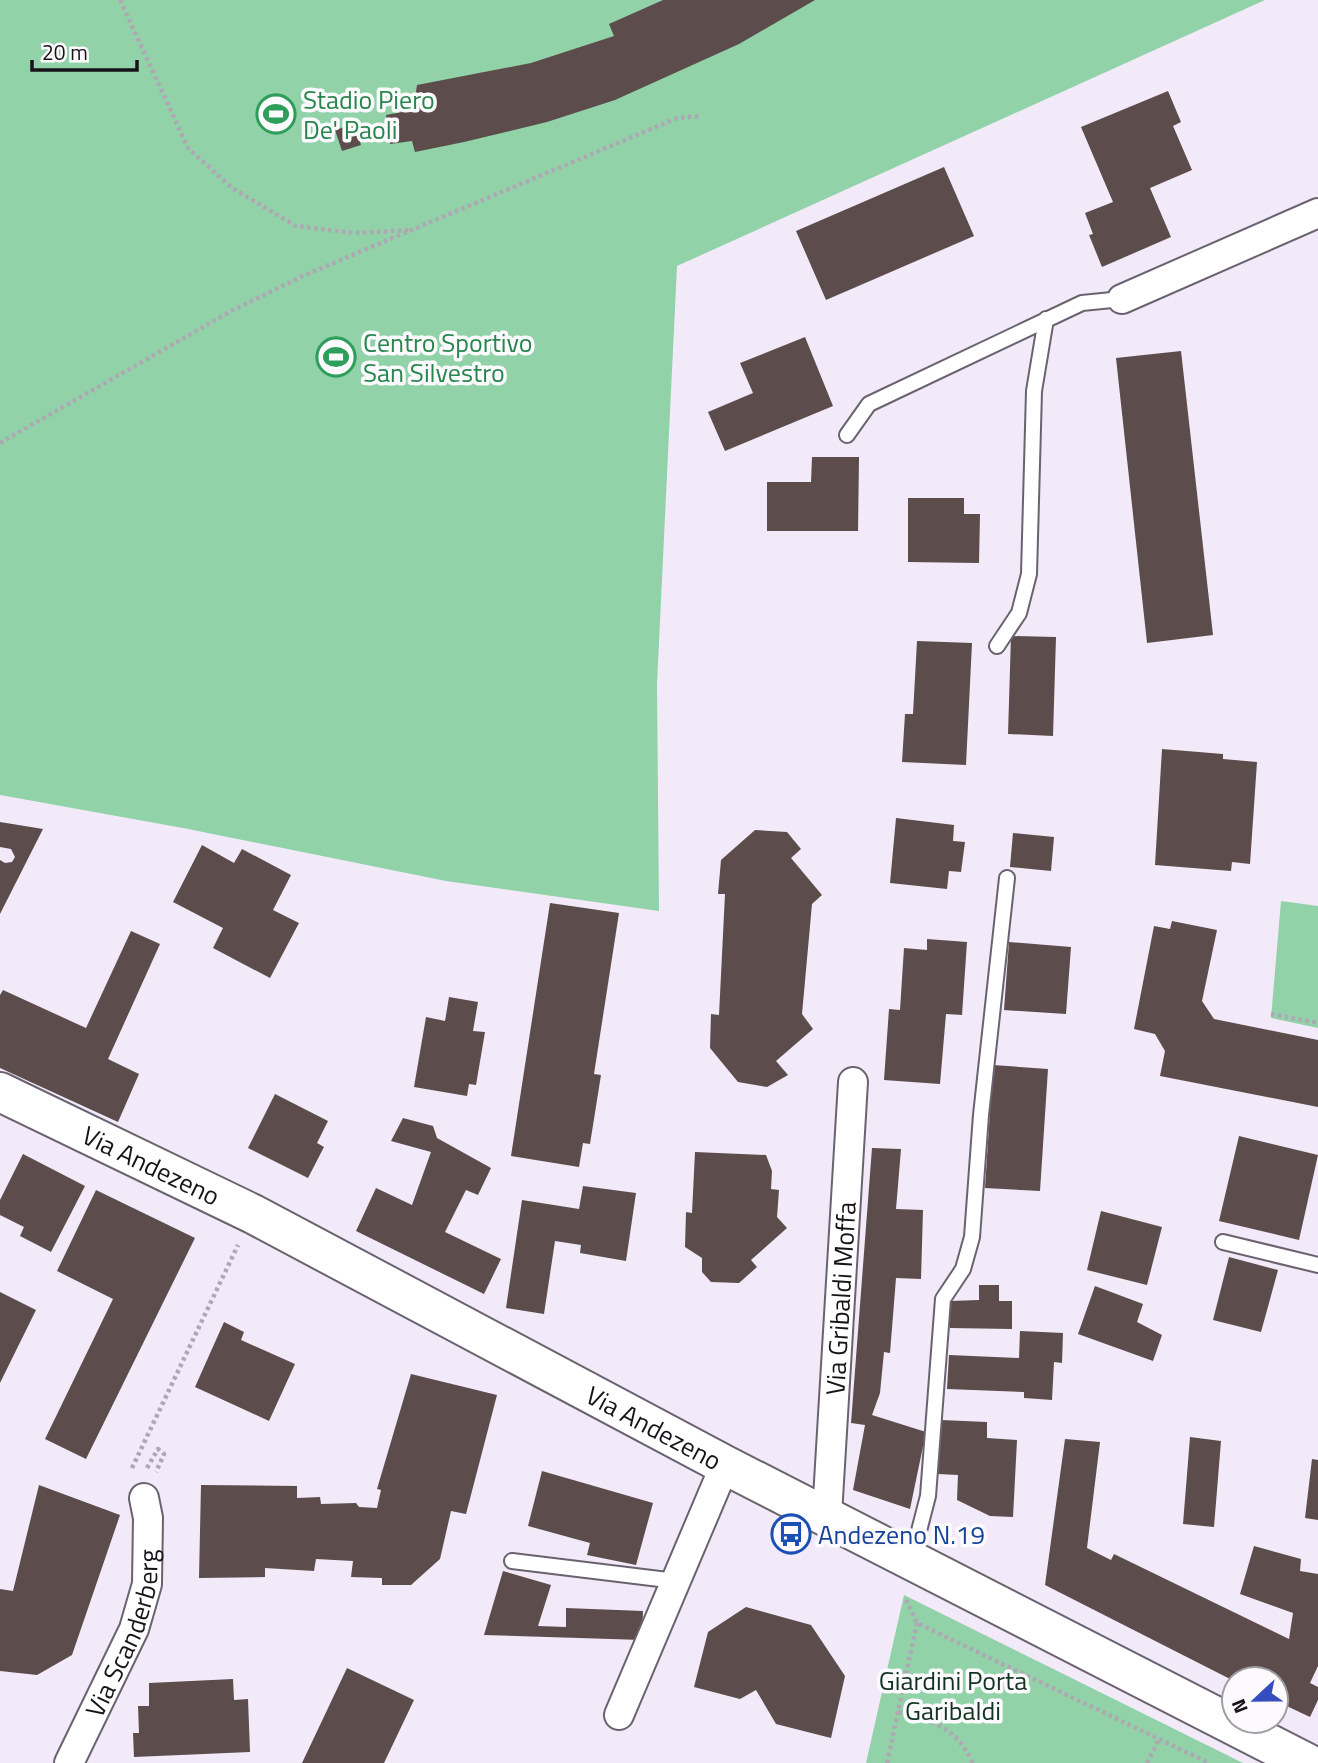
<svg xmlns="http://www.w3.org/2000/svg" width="1318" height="1763" font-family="'Titillium Web',sans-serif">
<rect width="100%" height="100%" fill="#f2eaf9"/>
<path fill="#92d2a8" d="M0 0H1265L677 266 657 684 659 911 446 881 183 828 0 795Z
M1281 901 1318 906V1028L1271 1018Z
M904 1595 1243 1763H866Z"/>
<path fill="#5c4c4b" d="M663 0H815L739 44 615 100 547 122 464 142 415 152 412 141 390 144 386 115 413 110 417 85 531 63 614 36 609 24Z
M1168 91 1181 122 1173 126 1192 170 1150 188 1171 237 1102 267 1089 235 1093 234 1085 213 1113 202 1081 127Z
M354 124 361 145 342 151 335 130Z
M944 167 974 236 826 300 796 231Z
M805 337 833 406 725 451 708 412 753 393 740 363Z
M1181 351 1213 635 1147 643 1116 358Z
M812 457H859L858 531H767V482H811Z
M908 498H964V514H980L979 563 908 562Z
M1011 636 1056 637 1053 736 1008 734Z
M917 641 972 643 966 765 902 762 905 714H913Z
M1162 749 1223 754V759L1257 762 1250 864 1232 862 1231 871 1155 865Z
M896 818 954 825 953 841 965 842 961 872 949 871 947 889 890 883Z
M0 822 43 829 0 914V860L5 863 12 862 15 857 11 849 0 847Z
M755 830 787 832 801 849 791 858 822 895 812 904 802 1014 813 1029 776 1061 788 1075 767 1087 738 1082 710 1048 711 1014 719 1015 725 894H718L721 860Z
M1013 833 1054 837 1051 871 1010 867Z
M202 845 234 863 242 849 291 875 273 910 299 923 270 978 213 948 223 928 173 902Z
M550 903 619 913 594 1074 601 1075 590 1144 583 1143 579 1167 511 1156Z
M1172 921 1217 930 1202 1001 1214 1019 1318 1040V1107L1160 1076 1165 1051 1155 1034 1134 1029 1154 926 1170 929Z
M131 931 160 944 108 1059 139 1074 118 1122 0 1068V995L3 990 86 1028Z
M927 939 967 942 962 1015 946 1014 940 1084 884 1080 889 1009 900 1010 904 948 927 950Z
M1009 942 1071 947 1066 1014 1004 1010Z
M449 997 478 1002 473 1031 485 1032 476 1085 469 1084 467 1096 414 1087 426 1017 445 1021Z
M993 1065 1048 1069 1040 1191 985 1188Z
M275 1094 328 1121 317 1143 324 1147 308 1178 248 1148Z
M403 1118 433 1126 437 1138 491 1168 478 1195 466 1190 445 1232 501 1259 484 1294 356 1231 376 1188 412 1205 431 1152 391 1141Z
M1239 1136 1318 1155 1299 1240 1219 1221Z
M872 1148 901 1149 896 1209 923 1210 921 1279 896 1278 890 1353 884 1352 880 1393 872 1415 926 1432 910 1509 853 1490 865 1425 851 1423Z
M695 1152 766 1155 772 1171 771 1189 779 1190 777 1217 787 1228 751 1260 757 1267 739 1283 711 1282 702 1272V1258L685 1247 686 1212 692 1213Z
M23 1154 85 1186 51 1252 20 1236 24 1227 0 1215V1200Z
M583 1186 636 1193 626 1261 580 1253 581 1245 555 1241 544 1314 506 1308 522 1200 579 1209Z
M96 1190 195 1238 86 1459 45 1439 113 1299 57 1271Z
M1101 1211 1162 1227 1147 1285 1087 1270Z
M1229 1257 1278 1270 1261 1332 1213 1320Z
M979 1285H999V1301H1012V1329L950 1328V1301L979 1300Z
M1095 1286 1143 1304 1137 1322 1162 1335 1153 1361 1078 1334Z
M0 1292 36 1310 0 1383Z
M224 1322 244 1332 241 1340 295 1364 269 1421 195 1387Z
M1020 1331 1063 1333 1062 1363 1054 1362 1052 1400 1024 1398V1392L947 1389 949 1355 1019 1358Z
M411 1374 497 1395 466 1514 451 1511 440 1559 411 1585H382V1578L351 1577 353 1561 316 1559 314 1571 265 1568V1577L199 1578 201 1485 297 1486V1498L320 1497 321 1504 356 1503 359 1507 377 1508 381 1490 377 1489Z
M941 1420 987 1422V1438L1017 1440 1013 1517 990 1516 957 1500 958 1475 938 1474Z
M1190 1437 1221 1441 1214 1527 1183 1524Z
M1065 1439 1100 1442 1087 1548 1111 1560 1114 1554 1289 1639 1293 1613 1240 1594 1254 1546 1301 1559 1300 1571 1318 1574V1666L1310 1683 1318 1687V1700L1310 1717 1276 1701V1679L1234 1681 1045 1585Z
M1312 1459 1318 1460V1520L1305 1518Z
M542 1471 653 1503 636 1565 587 1555 590 1543 528 1526Z
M39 1485 120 1515 72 1655 37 1675 0 1671V1589L13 1591Z
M503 1571 551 1585 538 1626 566 1627V1608L643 1611 642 1640 484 1635Z
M746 1607 811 1625 845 1676 831 1738 776 1724 756 1690 740 1699 694 1687 708 1632Z
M347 1668 414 1700 384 1763H302Z
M233 1679 234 1700 248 1699 250 1752 134 1757 133 1733H139L138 1706H149V1683Z"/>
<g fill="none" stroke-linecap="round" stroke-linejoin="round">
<g stroke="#6a636f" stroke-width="18">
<path id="lane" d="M847 435 869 404 1082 303 1122 299
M997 646 1019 613 1029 574 1034 391 1046 319
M1223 1242 1318 1265
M912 1558 928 1496 943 1299 963 1269 972 1237 981 1115 1007 878
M512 1561 676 1581"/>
</g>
<g stroke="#6a636f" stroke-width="32">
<g id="street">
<path d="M1122 299 1318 213"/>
<path id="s1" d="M827 1515 853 1082"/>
<path d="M619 1715 725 1465"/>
<path id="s2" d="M69 1763 134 1629 147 1584 148 1518 144 1498"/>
</g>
</g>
<g stroke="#6a636f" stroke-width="42">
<g id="secondary">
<path id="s3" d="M0 1092 253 1214 725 1465 1307 1763"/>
</g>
</g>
<path stroke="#aea8b4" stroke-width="4.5" stroke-dasharray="3.5 3.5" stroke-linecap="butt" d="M120 0 188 148 232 188 296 226 354 233 410 230
M0 443 231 311 305 275 677 118 700 116
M1271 1014 1318 1023
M132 1468 238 1245
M147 1468 158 1449 164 1454 156 1472
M906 1600 917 1623 1209 1763
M898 1712C936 1722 955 1727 973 1763
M887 1763 917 1623
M1147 1763 1159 1739"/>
<use href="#lane" stroke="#fff" stroke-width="14"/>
<use href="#street" stroke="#fff" stroke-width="28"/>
<use href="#secondary" stroke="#fff" stroke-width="38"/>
</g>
<defs>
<g id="stadium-ring" transform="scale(2.0125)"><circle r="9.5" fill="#fcfafd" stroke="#2e9e5b" stroke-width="1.5"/><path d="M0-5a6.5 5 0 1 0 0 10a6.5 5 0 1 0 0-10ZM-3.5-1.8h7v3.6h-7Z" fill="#2e9e5b"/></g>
<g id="bus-ring" transform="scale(2.0125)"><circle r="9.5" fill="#fcfafd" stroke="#1a4fb4" stroke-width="1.5"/><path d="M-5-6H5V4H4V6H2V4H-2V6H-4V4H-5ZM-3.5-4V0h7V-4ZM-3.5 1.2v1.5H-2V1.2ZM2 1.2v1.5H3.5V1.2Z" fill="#1a4fb4"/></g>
</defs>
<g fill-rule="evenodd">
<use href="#stadium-ring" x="276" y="114"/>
<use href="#stadium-ring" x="336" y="357"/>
<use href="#bus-ring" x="791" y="1534"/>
</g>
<g text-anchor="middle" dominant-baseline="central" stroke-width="7" stroke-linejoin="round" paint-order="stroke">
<g font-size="26" fill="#27864d" stroke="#fcfafd" text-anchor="start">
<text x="303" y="99">Stadio Piero<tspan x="303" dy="30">De' Paoli</tspan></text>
<text x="363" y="342">Centro Sportivo<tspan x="363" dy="30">San Silvestro</tspan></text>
</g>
<g font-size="26" fill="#171419" stroke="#fcfafd">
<text stroke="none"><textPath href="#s3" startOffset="168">Via Andezeno</textPath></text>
<text stroke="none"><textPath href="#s1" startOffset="217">Via Gribaldi Moffa</textPath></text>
<text stroke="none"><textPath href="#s3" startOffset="735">Via Andezeno</textPath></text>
<text stroke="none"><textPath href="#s2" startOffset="142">Via Scanderberg</textPath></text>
</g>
<g font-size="26" fill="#164399" stroke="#fcfafd" text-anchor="start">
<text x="818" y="1534">Andezeno N.19</text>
</g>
<g font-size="26" fill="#113320" stroke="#fcfafd">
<text x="953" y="1680">Giardini Porta<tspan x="953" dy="30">Garibaldi</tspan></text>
</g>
</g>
<g transform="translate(1255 1700) rotate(248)"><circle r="33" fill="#fcfafd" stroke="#a09ea2" stroke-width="2"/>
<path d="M0-5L12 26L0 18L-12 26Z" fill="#354dbf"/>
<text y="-10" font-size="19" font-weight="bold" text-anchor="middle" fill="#171419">N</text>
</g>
<path d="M32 60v10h105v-10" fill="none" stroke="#171419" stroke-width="3.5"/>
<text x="42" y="60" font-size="21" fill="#171419" stroke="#fcfafd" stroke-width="5" paint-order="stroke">20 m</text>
</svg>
